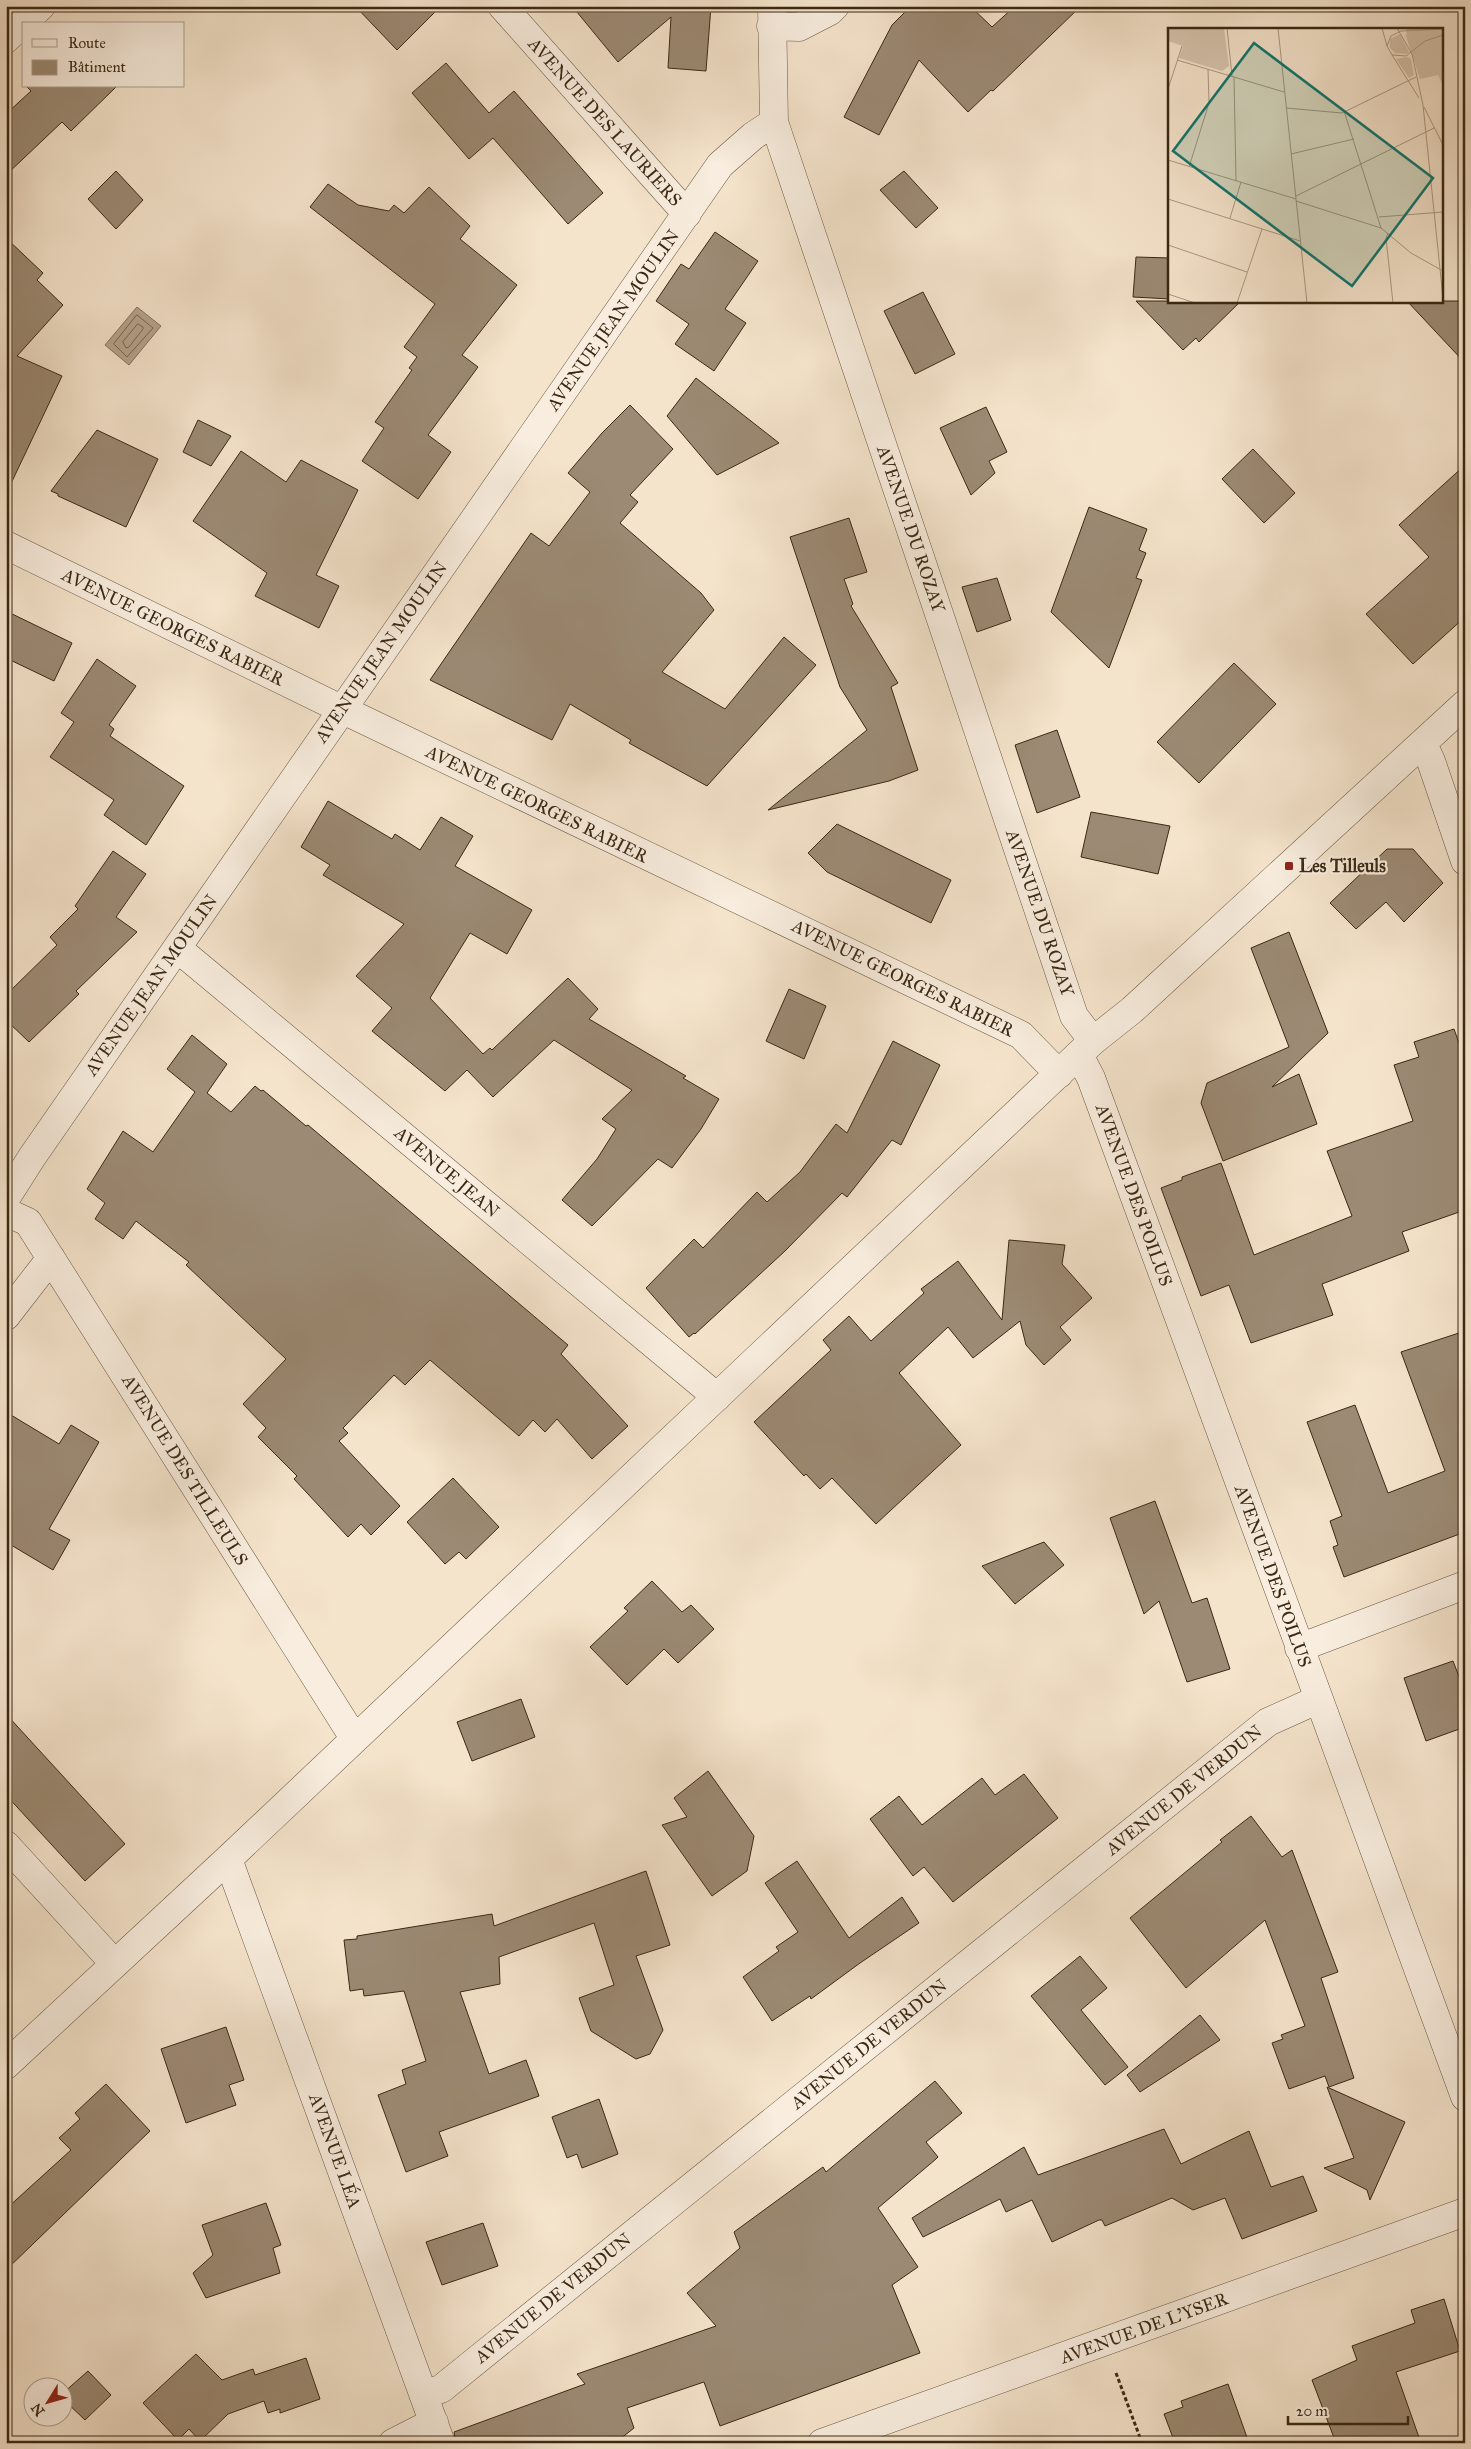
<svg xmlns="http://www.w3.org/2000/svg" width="1471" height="2449" font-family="'IM FELL Great Primer',serif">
<rect width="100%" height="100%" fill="#f5e4cc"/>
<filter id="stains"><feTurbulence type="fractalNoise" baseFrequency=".004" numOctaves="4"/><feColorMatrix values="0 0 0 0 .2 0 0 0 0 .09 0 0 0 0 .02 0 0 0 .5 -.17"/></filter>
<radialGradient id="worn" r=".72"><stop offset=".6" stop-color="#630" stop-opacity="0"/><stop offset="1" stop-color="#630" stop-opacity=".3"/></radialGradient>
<path fill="#b6a48d" stroke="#85735d" d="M137 307 161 326 129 365 105 345Z"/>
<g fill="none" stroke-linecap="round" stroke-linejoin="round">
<path stroke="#786650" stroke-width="1" d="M137 315 153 328 127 357 114 344Z
M138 324 143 327V329L129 347 126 348 123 342Z"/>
</g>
<path fill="#9c8a74" stroke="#3b2914" d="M355 6H441L397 50Z
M572 6H711L706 71 668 68 671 17 618 62Z
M911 6H970L992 27 1015 6H1081L993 91 991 90 968 112 919 60 879 135 844 117 892 25Z
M446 63 489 113 514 91 603 193 568 224 493 138 469 159 412 93Z
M26 86H117L71 131 62 122 6 175V114L31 91Z
M116 171 143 200 116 229 88 199Z
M904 171 938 208 916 228 880 190Z
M328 184 358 205 389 211 394 205 404 213 429 187 470 226 460 239 517 285 462 355 478 367 428 435 451 452 418 499 362 461 384 428 375 422 412 370 409 368 417 357 404 347 435 304 310 207Z
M715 232 758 261 725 309 746 323 714 371 675 344 689 324 656 301 681 264 689 269Z
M6 238 43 273 37 280 63 305 17 356 62 376 6 494Z
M1136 257 1170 258V299L1133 297Z
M923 292 955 354 915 374 884 311Z
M1136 301H1241L1199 342 1196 338 1183 350Z
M1407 301H1465V363Z
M696 378 779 443 717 475 667 416Z
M630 405 673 449 630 495 638 502 620 523 701 593 714 610 662 672 725 709 784 637 816 665 707 786 629 743 631 740 570 704 552 740 430 680 531 533 549 546 590 492 568 473 602 433Z
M986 407 1007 452 989 461 995 473 971 495 940 428Z
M198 420 231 436 211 466 183 452Z
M97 430 158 459 126 527 58 496V494L51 491Z
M1253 449 1295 493 1264 523 1222 479Z
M241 451 286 482 301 460 358 490 316 575 339 586 319 628 255 596 267 573 193 521Z
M1465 465V617L1413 664 1366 614 1429 557 1399 525Z
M1089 507 1147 529 1139 550 1146 553 1136 578 1142 580 1109 668 1051 612Z
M849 518 867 572 844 579 853 604 851 606 898 683 891 687 918 770 889 781 768 810 867 730 840 687 790 537Z
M997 578 1011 620 977 632 962 587Z
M6 611 72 643 54 681 6 658Z
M97 659 136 686 109 725 114 729 110 736 184 786 146 845 104 815 114 800 50 757 74 722 61 713Z
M1234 663 1276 704 1199 783 1157 742Z
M1057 730 1080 797 1037 813 1015 745Z
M328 801 392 839 395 834 420 850 441 817 473 836 455 866 532 910 507 954 470 933 430 998 483 1054 490 1048 492 1050 568 978 598 1009 589 1019 686 1076 683 1078 719 1099 701 1129 672 1168 658 1159 592 1226 562 1200 597 1159 616 1129 602 1119 632 1090 554 1040 493 1097 467 1070 445 1091 372 1031 392 1008 356 976 404 924 323 875 330 865 301 847Z
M1091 812 1170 826 1158 874 1081 857Z
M837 824 951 880 931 923 827 872 808 853Z
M1387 849H1413L1443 883 1404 922 1386 902 1356 929 1330 903Z
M113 851 146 874 116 917 137 932 76 991 79 994 29 1042 6 1020V995L57 945 50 937 78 909 75 906Z
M1289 932 1328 1033 1272 1087 1299 1074 1317 1124 1223 1161 1201 1103 1207 1083 1289 1047 1251 948Z
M789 989 826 1006 804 1059 766 1041Z
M1454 1029 1465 1060V1210L1402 1232 1409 1251 1322 1284 1333 1315 1251 1343 1229 1285 1201 1296 1161 1188 1182 1180V1177L1221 1163 1254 1255 1352 1216 1327 1151 1413 1121 1394 1065 1419 1057 1414 1042Z
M192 1035 227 1064 207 1093 231 1112 255 1086 261 1091 263 1090 306 1126 308 1125 568 1345 561 1354 628 1426 592 1459 557 1419 545 1432 533 1420 519 1436 430 1360 405 1385 394 1375 343 1428 348 1433 339 1441 400 1506 371 1535 361 1524 348 1537 294 1479 297 1476 258 1437 266 1428 243 1404 286 1359 186 1265 189 1262 136 1221 123 1239 95 1219 105 1203 87 1189 123 1131 153 1152 195 1092 167 1069Z
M893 1041 940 1065 901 1145 892 1140 847 1197 842 1193 785 1251 695 1334 694 1333 689 1337 646 1288 694 1239 703 1248 757 1192 767 1202 800 1172 836 1124 847 1133Z
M1009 1240 1065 1245 1062 1264 1092 1298 1060 1327 1071 1340 1044 1365 1026 1345 1020 1321 973 1358 948 1327 899 1373 961 1445 876 1524 832 1478 820 1489 806 1474 804 1476 754 1422 831 1350 823 1340 849 1316 871 1341 924 1293 921 1289 958 1261 1002 1320Z
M1465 1331V1532L1344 1577 1333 1547 1338 1545 1330 1521 1342 1516 1307 1422 1355 1405 1388 1493 1445 1471 1401 1352Z
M6 1412 59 1444 71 1425 99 1442 49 1529 70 1540 53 1570 6 1542Z
M453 1478 499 1527 466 1559 459 1552 445 1564 407 1522Z
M1155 1501 1192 1603 1207 1598 1230 1669 1187 1682 1159 1601 1144 1614 1110 1518Z
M1044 1542 1064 1565 1015 1604 982 1566Z
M652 1581 682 1612 691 1605 714 1629 678 1663 664 1649 627 1685 590 1647 628 1611 624 1608Z
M1453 1661 1465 1692V1727L1426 1741 1404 1678Z
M521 1699 535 1737 472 1761 457 1722Z
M6 1714 125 1844 85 1881 6 1795Z
M708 1771 754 1836 747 1871 712 1896 662 1825 687 1817 674 1798Z
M1024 1774 1058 1818 953 1902 924 1867 913 1876 870 1819 899 1796 922 1825 982 1778 995 1795Z
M1251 1816 1282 1857 1292 1850 1338 1972 1321 1978 1354 2078 1329 2087 1325 2076 1289 2089 1272 2043 1283 2039 1281 2035 1305 2026 1265 1920 1186 1988 1130 1918 1222 1842 1220 1840Z
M797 1861 849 1938 902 1897 919 1923 860 1963 811 1999 810 1996 772 2021 743 1977 779 1951 776 1947 798 1932 765 1883Z
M646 1871 670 1945 636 1956 663 2030 650 2054 636 2059 591 2031 579 1998 614 1985 594 1923 499 1957 500 1984 460 1992 489 2074 526 2060 539 2096 439 2132 448 2156 406 2172 378 2095 406 2084 402 2070 426 2061 404 1991 364 1996 363 1989 350 1991 344 1940 357 1939V1936L492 1914 494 1926Z
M1080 1956 1107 1988 1081 2010 1128 2067 1105 2085 1031 1996Z
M1200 2015 1220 2040 1140 2092 1127 2075Z
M226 2027 244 2080 229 2085 236 2105 186 2123 161 2049Z
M935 2081 962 2113 926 2142 938 2157 936 2159 878 2208 918 2267 892 2285 920 2353 720 2426 704 2382 627 2408 634 2428 615 2443H456L454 2432 585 2384 577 2374 716 2326 687 2293 740 2248 734 2232 823 2167 826 2172Z
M106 2084 150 2131 6 2270V2209L71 2150 59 2138 80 2119 75 2113Z
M1327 2087 1405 2122 1370 2200 1367 2190 1324 2168 1354 2158Z
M599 2099 618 2154 582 2168 577 2154 567 2158 552 2117Z
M1164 2129 1181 2164 1249 2131 1271 2187 1303 2176 1317 2211 1242 2239 1225 2198 1193 2210 1172 2198 1105 2226 1102 2220H1099L1052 2242 1032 2200 1006 2212 1000 2199 923 2237 912 2218 1024 2147 1038 2175Z
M266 2203 281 2245 273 2248 280 2273 206 2298 193 2273 213 2255 202 2225Z
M483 2223 498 2266 442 2285 426 2242Z
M1444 2299 1460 2351 1396 2372 1421 2443H1336L1312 2380 1357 2360 1352 2346 1415 2323 1411 2310Z
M196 2354 222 2380 253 2369 255 2375 306 2358 320 2399 280 2413V2409L268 2413 264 2401 228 2414 200 2441 189 2429 178 2440 143 2403Z
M88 2371 111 2395 85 2420 62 2398V2394Z
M1228 2384 1249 2443H1175L1164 2414 1183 2407 1181 2401Z"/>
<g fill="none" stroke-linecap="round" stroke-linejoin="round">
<g stroke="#6a5842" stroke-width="29">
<path id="minor" d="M502 6 687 214
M772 6 774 122 1074 1016 1093 1041
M771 26 799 27 830 11 835 6
M6 39 41 6
M6 545 341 709 1021 1035 1059 1074
M1423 744 1431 761 1465 861
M177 948 717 1397
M1079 1055 1091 1078 1465 2097
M6 1198 32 1157 720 165 753 136 774 122
M6 1212 28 1222 354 1738
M6 1316 51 1258
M1299 1648 1465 1585
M6 1845 115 1964
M228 1859 441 2443
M6 2065 228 1859 1093 1041 1132 1010 1465 704
M423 2394 441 2389 1268 1722 1319 1699
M393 2443 434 2422
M822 2443 1465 2212"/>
</g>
<path stroke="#3b2914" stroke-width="3" stroke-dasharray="4 2.5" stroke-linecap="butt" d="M1116 2373 1142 2443"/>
<use href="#minor" stroke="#f8edde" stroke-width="28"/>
</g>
<rect fill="#8f2418" stroke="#f8edde" stroke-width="2" x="1284" y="861" width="10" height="10" rx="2.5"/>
<g text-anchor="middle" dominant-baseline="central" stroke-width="4.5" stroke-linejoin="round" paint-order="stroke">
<g font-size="18" fill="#3b2914" stroke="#f8edde">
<text transform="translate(605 122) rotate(48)">AVENUE DES LAURIERS</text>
<text transform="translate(613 320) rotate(-55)">AVENUE JEAN MOULIN</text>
<text transform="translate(911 529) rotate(71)">AVENUE DU ROZAY</text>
<text transform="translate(173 627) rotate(26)">AVENUE GEORGES RABIER</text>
<text transform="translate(381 652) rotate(-55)">AVENUE JEAN MOULIN</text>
<text transform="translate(537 804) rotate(26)">AVENUE GEORGES RABIER</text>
<text transform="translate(1040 913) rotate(71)">AVENUE DU ROZAY</text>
<text transform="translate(903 978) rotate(26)">AVENUE GEORGES RABIER</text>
<text transform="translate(151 985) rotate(-55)">AVENUE JEAN MOULIN</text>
<text transform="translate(447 1172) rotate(40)">AVENUE JEAN</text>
<text transform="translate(1134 1195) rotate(70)">AVENUE DES POILUS</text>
<text transform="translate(185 1470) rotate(58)">AVENUE DES TILLEULS</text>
<text transform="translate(1273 1576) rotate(70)">AVENUE DES POILUS</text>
<text transform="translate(1184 1790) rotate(-39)">AVENUE DE VERDUN</text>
<text transform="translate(869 2044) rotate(-39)">AVENUE DE VERDUN</text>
<text transform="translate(335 2151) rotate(70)">AVENUE LÉA</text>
<text transform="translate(553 2298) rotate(-39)">AVENUE DE VERDUN</text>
<text transform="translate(1144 2328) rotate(-20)">AVENUE DE L'YSER</text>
</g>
<g font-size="18" font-weight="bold" fill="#3b2914" stroke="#f8edde" text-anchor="start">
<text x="1299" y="866">Les Tilleuls</text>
</g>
</g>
<g transform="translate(1168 28)">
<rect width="275" height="275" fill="#f5e4cc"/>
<path d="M0 0H56L61 38 54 43 11 30 15 18 0 13ZM239 0H275V57L270 47 252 51 238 8ZM232 6 241 24 239 26 227 25 222 20V11ZM239 29 243 31 246 47 241 50 228 31Z" fill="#d5c4ad"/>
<path fill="none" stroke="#ab9982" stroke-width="1" d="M59 0 64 48M110 0 139 275M214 0 219 18M229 0 244 26 255 77 275 270M275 1 233 3 223 8 219 18 224 27 238 28 257 13 275 7M224 27 251 70M9 32 116 64M66 49 68 153M0 61 14 18M256 79 275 117M118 80 174 85 248 49M176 83 213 200M123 126 186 111M0 132 128 171M21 139 41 75 40 41M128 168 266 100M0 171 132 213M128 173 213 200 243 225 275 243M211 189 275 184M62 190 73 154M220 205 218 210 225 275M0 217 79 244M0 266 27 275M69 275 94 201"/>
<path fill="#0f766e" fill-opacity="0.15" stroke="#0f766e" stroke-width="2.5" d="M86 15 265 150 184 258 5 123Z"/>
<rect width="275" height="275" fill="none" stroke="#3b2914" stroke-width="2.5"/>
</g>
<rect width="1471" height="2449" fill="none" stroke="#f5e4cc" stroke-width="25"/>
<rect x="8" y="8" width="1456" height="2434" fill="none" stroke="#3b2914" stroke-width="2.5"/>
<rect x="12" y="12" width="1446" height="2424" fill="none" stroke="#3b2914"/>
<rect x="22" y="22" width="162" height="65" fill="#f8edde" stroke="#ac9f8d"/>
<rect x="32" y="39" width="25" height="8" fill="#f8edde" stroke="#ac9f8d"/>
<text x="68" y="48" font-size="15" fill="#3b2914">Route</text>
<rect x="32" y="60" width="25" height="15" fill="#9c8a74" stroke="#ac9f8d"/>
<text x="68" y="72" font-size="15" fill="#3b2914">Bâtiment</text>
<g transform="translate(48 2402) rotate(233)"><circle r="24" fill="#f8edde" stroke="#ac9f8d"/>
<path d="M0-4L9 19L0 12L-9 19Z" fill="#8f2418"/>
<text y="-8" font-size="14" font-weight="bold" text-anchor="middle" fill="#3b2914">N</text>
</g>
<path d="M1288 2416v8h120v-8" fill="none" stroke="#3b2914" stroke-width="2.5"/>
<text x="1296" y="2416" font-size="15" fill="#3b2914" stroke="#f8edde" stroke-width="4" paint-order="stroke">20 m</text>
<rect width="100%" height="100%" filter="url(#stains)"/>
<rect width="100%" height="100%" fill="url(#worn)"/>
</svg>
